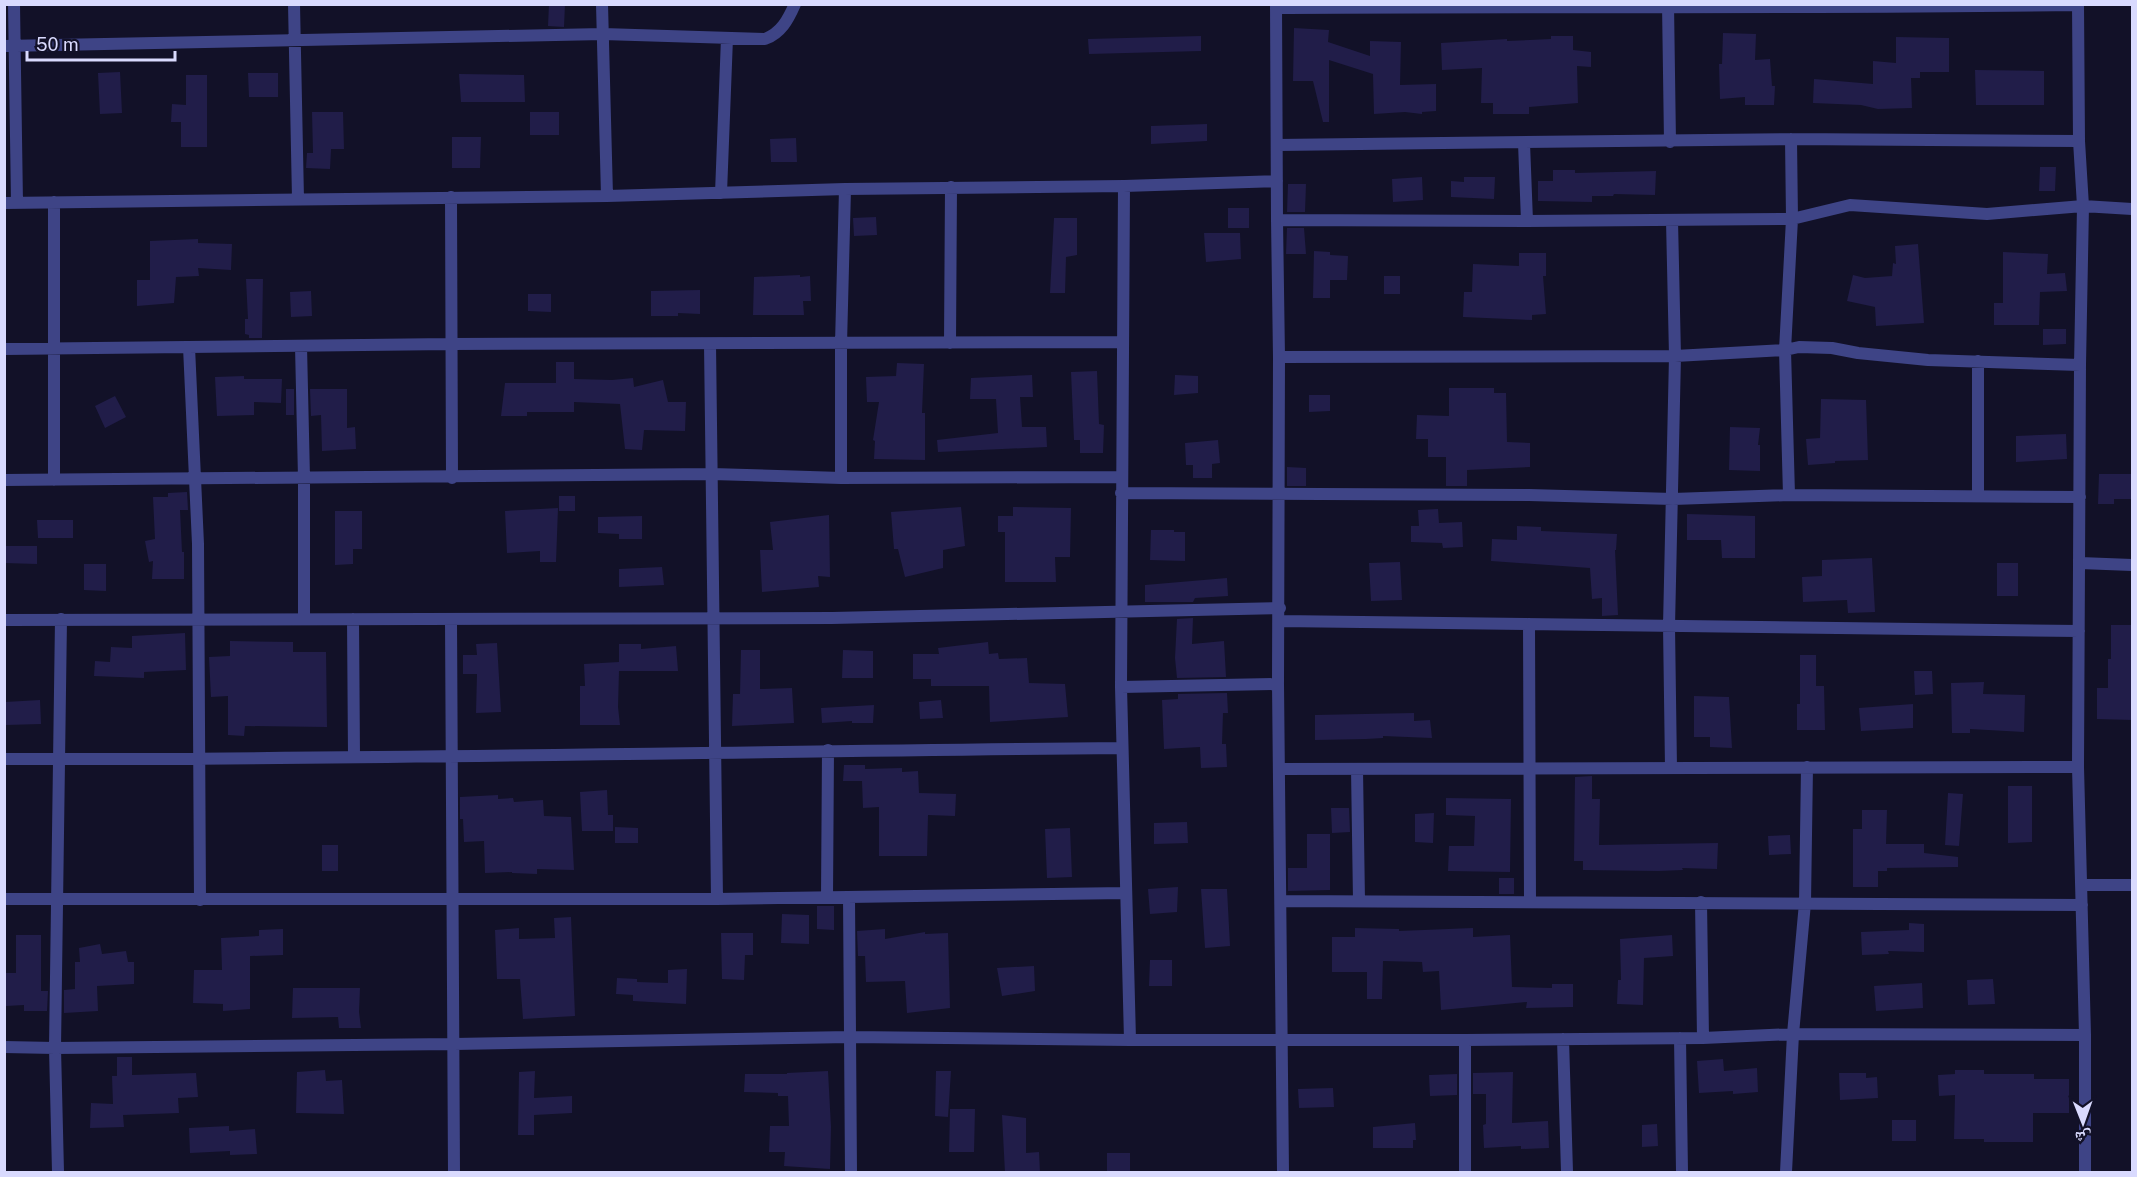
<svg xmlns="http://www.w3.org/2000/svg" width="2137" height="1177" font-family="'Public Sans','Noto Naskh Arabic',sans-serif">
<rect width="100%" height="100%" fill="#121128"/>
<path fill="#211d49" d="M549 4H565L564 27 548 26Z
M1294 28 1329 30 1328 42 1370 56V41L1401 42 1400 85 1436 84V111L1422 112V114L1405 112 1374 114 1373 74 1329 60V122H1323L1313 81H1293Z
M1723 33 1756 34 1755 60 1770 59 1772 86H1775L1774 105H1745V97L1720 99 1719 64H1722Z
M1201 36V51L1089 54 1088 39Z
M1551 36H1573V50L1591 52V67L1577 66 1578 103 1529 107V114H1493V103H1481L1482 68 1442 70 1441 43 1507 39V41L1551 39Z
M1896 37 1949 38V72H1920V78H1911L1912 108 1878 109 1861 105 1813 103 1814 79 1873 84V61L1896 63Z
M1975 70 2044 71V105H1976Z
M120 72 122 113 100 114 98 73Z
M248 73H278V97H249Z
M459 74 524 75 525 102H461Z
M186 75H207V147H181V122H171L172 104 186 105Z
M312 112H343L344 149H331L330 169 306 168 307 153H313Z
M530 112H559V135H530Z
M1207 124V141L1151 144V126Z
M452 137H481L480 168H452Z
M796 138 797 162H771L770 139Z
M2040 167H2056L2055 191H2039Z
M1553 170H1575V173L1656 171 1655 195 1614 194 1613 196H1592V202L1538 201V181H1553Z
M1422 177 1423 200 1393 202 1392 179Z
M1464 177H1495L1494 199 1451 197V181L1464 182Z
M1288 184H1306L1305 212H1287Z
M1228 208H1249V228H1228Z
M876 217 877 235 854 236 853 218Z
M1054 218H1077V255L1066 257 1065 293H1050Z
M1287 228H1304L1306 254H1286Z
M1204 233H1240L1241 259 1206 262Z
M198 239V243L232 244 231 270 198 268 199 276 176 277 174 303 137 306V280H150V241Z
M1918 244 1924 323 1876 326 1875 307 1847 301 1853 275 1865 278 1892 276 1893 263 1896 264 1895 246Z
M1314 251 1330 252V255L1348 256 1347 280H1330V298H1313Z
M2003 252 2048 254 2047 274 2065 273 2067 291 2040 292 2039 325H1994V303H2003Z
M1519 253H1546V276H1543L1546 314 1532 315V320L1463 317 1464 292H1472L1473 264 1519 266Z
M800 275V277L810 276 811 301H803L804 315H753L754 277Z
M1384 276H1400V294H1384Z
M246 279H263L262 338H249V335L245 334V319H248Z
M700 290V314L678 313V316H651V291Z
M311 291 312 316 291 317 290 292Z
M528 294H551V312L528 311Z
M2043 329H2066V344L2043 345Z
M556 362H574V379L612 380 633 378 634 387 663 380 668 402H686L685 431 644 430 642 450 625 449 620 404 574 402V412H527V416H501L505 383H556Z
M897 363 924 364 922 413H925V460L874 459 875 441 873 440 879 402H867L866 377 896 376Z
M1097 371 1099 424 1104 425 1103 453H1080V440H1074L1071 372Z
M1032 375 1033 397H1020L1022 427H1046L1047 447 938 452 937 440 998 433 996 399H970L971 378Z
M1175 375 1198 376V393L1174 395Z
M244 376V379H282L281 403 254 402V415L217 416 215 377Z
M1449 388H1494V393H1506L1507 442 1530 443V467L1467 470V486H1446V457H1428V439H1416L1417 415 1449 416Z
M286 389H294V415H286Z
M310 389H347V428L355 427 356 449 322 451 321 415 311 416Z
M1309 395H1330V411L1309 412Z
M115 396 126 417 105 428 95 406Z
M1821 399 1866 400 1868 460 1835 461V463L1808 465 1806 439 1820 438Z
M1730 427 1760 428 1758 445H1760V471L1729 470Z
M2066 434 2067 459 2016 462V436Z
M1218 440 1220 463 1212 464V478H1193V465H1186L1185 443Z
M1287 467 1306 468V486H1287Z
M2099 474H2133V499H2114V504H2098Z
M187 492 188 510H180L182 552H184V579H152L153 561 149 562 145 541 155 539 153 497H168V493Z
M559 496H575V511H559Z
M961 507 965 546 943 550V568L905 577 898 549H894L891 512Z
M1013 507 1071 508 1070 557H1055L1056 582H1005V532H998V516H1013Z
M558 508 556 562H540V551L507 553 505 511Z
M1438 509 1439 523 1462 522 1463 547 1443 548 1442 543 1411 542V526H1419L1418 510Z
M335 511H362V549H353V564L335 565Z
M1687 514 1755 516V558H1722L1721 540H1687Z
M829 515 830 577 818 576 819 587 762 592 760 550H773L770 522Z
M642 516V539H619V534L598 533V517Z
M37 520H73V538H38Z
M1517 526 1541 527V531L1617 534 1616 550H1615L1618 615 1602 616V598L1592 599 1590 568 1491 561 1492 539 1517 540Z
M1151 530H1174V532H1185V561L1150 560Z
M4 546H37V564L4 563Z
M1872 558 1875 612 1848 613 1847 600 1803 602 1802 577 1822 576V560Z
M1400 562 1402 600 1371 601 1369 563Z
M1997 563H2018V596H1997Z
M84 564H106V591L84 590Z
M662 567 664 585 619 587V569Z
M1227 578 1228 596 1195 598 1193 602H1145V585Z
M1193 618 1192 644 1224 641 1226 677 1177 678 1175 658 1177 619Z
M2111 625H2133V720L2097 719V688H2108V659H2111Z
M185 633 186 670 144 672V678L94 676 95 661 110 662 111 647 132 648V636Z
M230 641 293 642V652H326L327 727 245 726 244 736 228 735V696L211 697 209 657 230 656Z
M988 642 989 654 998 653 999 659 1027 658 1029 683 1065 684 1068 717 990 722 989 686H931V679H913V654H939L938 648Z
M497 643 501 712 476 713 477 674H463V655H477L476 644Z
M619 644H641V649L676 646 678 671H619L618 707 620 725H580V686H585L584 664 619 662Z
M741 650H760V689L792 688 794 723 732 726 733 694H740Z
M843 650 873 651V678H842Z
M1800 655H1816V686H1824L1825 730H1797V704H1800Z
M1914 671H1932L1933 694 1915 695Z
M1984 682 1983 694 2025 695 2024 732 1970 729V733H1952L1951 683Z
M1227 693 1228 713H1223L1222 744H1226L1227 767 1201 768 1200 747 1164 749 1162 700 1178 699V694Z
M1694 696 1729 697 1732 748 1710 747V737H1694Z
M40 700 41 724 6 725 5 702Z
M941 700 943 718 920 719 919 702Z
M1913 704V728L1861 731 1859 708Z
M874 705 873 723H852V721L822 723 821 708Z
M1414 713V721L1430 720 1432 738 1383 736V738L1366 739 1315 740V715Z
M844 765H865V769L902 768V772L918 771 919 793 956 794 955 816 928 815 927 856H879V807L863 808 862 781H843Z
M1592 776V799H1600L1599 845 1718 843 1717 869 1682 868 1683 870 1658 871 1583 870V861H1574L1575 777Z
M2008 786H2032V842L2008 843Z
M607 790 608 815H613V831H582L580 792Z
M1948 793 1963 794 1959 846 1945 845Z
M498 795V799L513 798 514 802 543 800 544 816 571 817 574 870 537 869V874L512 873V872L485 873 484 841 464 842 463 819H460V797Z
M1446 798 1511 799 1510 872 1448 871 1449 846H1474L1475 816 1446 815Z
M1331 808H1349L1350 832 1332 833Z
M1862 810H1887L1886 844H1924V853L1958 857V867L1887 868V871H1878V887H1853V829H1862Z
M1434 813 1433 843 1415 842V814Z
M1187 822 1188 843 1154 844V823Z
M615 827 638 828V843H615Z
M1070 828 1072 877 1047 878 1045 829Z
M1307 834H1330V890L1288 891V868H1307Z
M1790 835 1791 854 1769 855 1768 836Z
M322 845H338V871H322Z
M1499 878H1514V894H1499Z
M1178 887 1177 912 1150 914 1148 889Z
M1201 889H1227L1230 946 1205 948Z
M817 906H834V930L817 929Z
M782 914 809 915V944L781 943Z
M571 917 575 1016 523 1019 520 979H497L495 930 519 928V939L555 938 554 918Z
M1909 923 1924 924V952L1888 951 1889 954 1862 955 1861 932 1909 930Z
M1355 928 1399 929V931L1473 928V937L1510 935 1512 987 1552 988V984H1573V1007L1526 1008 1527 1002 1441 1010 1439 971 1423 972 1422 962 1383 961 1382 999H1367V972H1332V937H1355Z
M283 929V955L250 956V1009L223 1011V1004L193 1003 194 970H222L221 938 259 936V930Z
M885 929V939L925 932V934L948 933 950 1008 907 1013 905 981 866 982 865 956H858L857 931Z
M721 933H753V955H745L744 980 722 979Z
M16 935H41V991H48L47 1011H24V1005L6 1006 5 973H16Z
M1672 935 1673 956 1644 958 1643 1005 1617 1004 1618 980H1621L1620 939Z
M100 944 102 954 126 951 128 962H134V984L97 986 98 1011 64 1013V990L75 989V962H80L79 948Z
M1150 960H1172V986H1149Z
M1034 966 1035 991 1002 996 997 968Z
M687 969 686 1004 633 1001V995L616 994 617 978 637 979V982L668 983V970Z
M1993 979 1995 1004 1968 1005 1967 980Z
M1922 983 1923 1008 1876 1011 1874 986Z
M293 988H360L359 1012 361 1028H339L338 1017 292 1018Z
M117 1057H132V1075L196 1073 198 1097 178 1098 179 1113 123 1115 124 1127 90 1128 91 1103 113 1104 112 1076H117Z
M1723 1059 1724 1071 1757 1068 1758 1092 1733 1094V1091L1699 1093 1697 1061Z
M325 1070 326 1081 342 1080 344 1114 296 1113 297 1072Z
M1955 1070H1984V1074H2034V1079H2069V1113H2033V1142H1984V1139H1954L1955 1095 1939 1096 1938 1075 1955 1074Z
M535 1071 534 1098 572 1096V1113L534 1115V1135H518L519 1072Z
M828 1071 831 1127 830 1169 784 1166 785 1152H769L770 1126H789L788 1096H778V1093L744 1092 745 1074H787V1073Z
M936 1071H951L948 1117 935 1116Z
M1513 1072 1512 1123 1548 1121 1549 1148 1521 1149V1146L1484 1148 1483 1125 1486 1124V1094H1473V1073Z
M1839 1073H1866V1078L1877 1077 1878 1098 1840 1100Z
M1457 1074V1095L1430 1096 1429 1075Z
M1333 1088 1334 1107 1299 1108 1298 1089Z
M950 1109H975L974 1152H949Z
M1002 1115 1026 1118V1153L1039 1152 1040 1173H1005Z
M1892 1120H1916V1141H1892Z
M1415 1123 1416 1140H1413V1148H1373V1127Z
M1657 1124 1658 1146 1642 1147V1125Z
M229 1126V1131L255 1129 257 1154 230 1155V1151L190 1153 189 1128Z
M1107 1153H1130V1173H1107Z"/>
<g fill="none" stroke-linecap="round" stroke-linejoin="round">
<path stroke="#3e4486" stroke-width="12" d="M14 4 17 203
M294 4 298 199
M602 4 607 196
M1276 4 1277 220 1279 357 1278 684 1283 1172
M1668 4 1670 142
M2078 4 2079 141 2083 206 2080 365 2078 767 2085 1035V1172
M1276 8C1544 6 1811 9 2078 5
M4 46 603 34 765 39C781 33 788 20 795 4
M1524 143 1527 221
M1277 145 1791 139 2079 141
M1124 186 1121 687 1130 1040
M721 193 727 38
M451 197 452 478
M4 203 607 196 845 189 1124 186 1277 181
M1277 220 1527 221 1792 219 1850 205 1987 214 2083 206 2132 209
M950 343 951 187
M710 344 717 899
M301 346 304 478V619
M189 347 198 544 200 900
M4 349 450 344 1123 342
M1279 357 1675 356 1785 350 1799 347 1832 348 1858 353 1928 360 2080 365
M841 478V344L845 189
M4 480 712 474 841 478 1121 477
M54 480V202
M1121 493 1529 495 1673 499 1789 495 2080 497
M1789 495 1785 350 1792 219 1791 139
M1978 496V361
M2080 563 2132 565
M353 619 354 757
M4 620 832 618 1280 608
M451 620 454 1172
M1280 621 2079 631
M1529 624 1530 902
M1121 687 1278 684
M4 759C377 760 749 751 1122 748
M1671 768 1669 626 1675 356 1672 220
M1280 769 2078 767
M1357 769 1359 901
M2082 885H2132
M827 897 828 750
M849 897 851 1172
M4 899H717L1126 893
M1281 901 2082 905
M1701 902 1703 1038
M1680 1038 1682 1172
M1563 1039 1567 1172
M1465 1040V1172
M4 1047 55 1048 454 1044 850 1037 1130 1040H1465L1703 1038 1793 1034 2085 1035
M58 1172 55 1048 61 619
M1786 1172 1793 1034 1805 903 1807 767"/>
</g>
<rect width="2137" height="1177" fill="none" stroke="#d9dafe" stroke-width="12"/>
<g transform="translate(2083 1123) rotate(179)" stroke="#121128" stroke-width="4.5" paint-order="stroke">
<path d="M0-4.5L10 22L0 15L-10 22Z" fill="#d9dafe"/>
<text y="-9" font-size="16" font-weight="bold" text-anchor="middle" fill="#d9dafe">ش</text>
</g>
<path d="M27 51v9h148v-9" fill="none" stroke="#d9dafe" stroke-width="3"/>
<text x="36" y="51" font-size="18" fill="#d9dafe" stroke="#121128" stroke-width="4.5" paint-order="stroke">50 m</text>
</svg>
